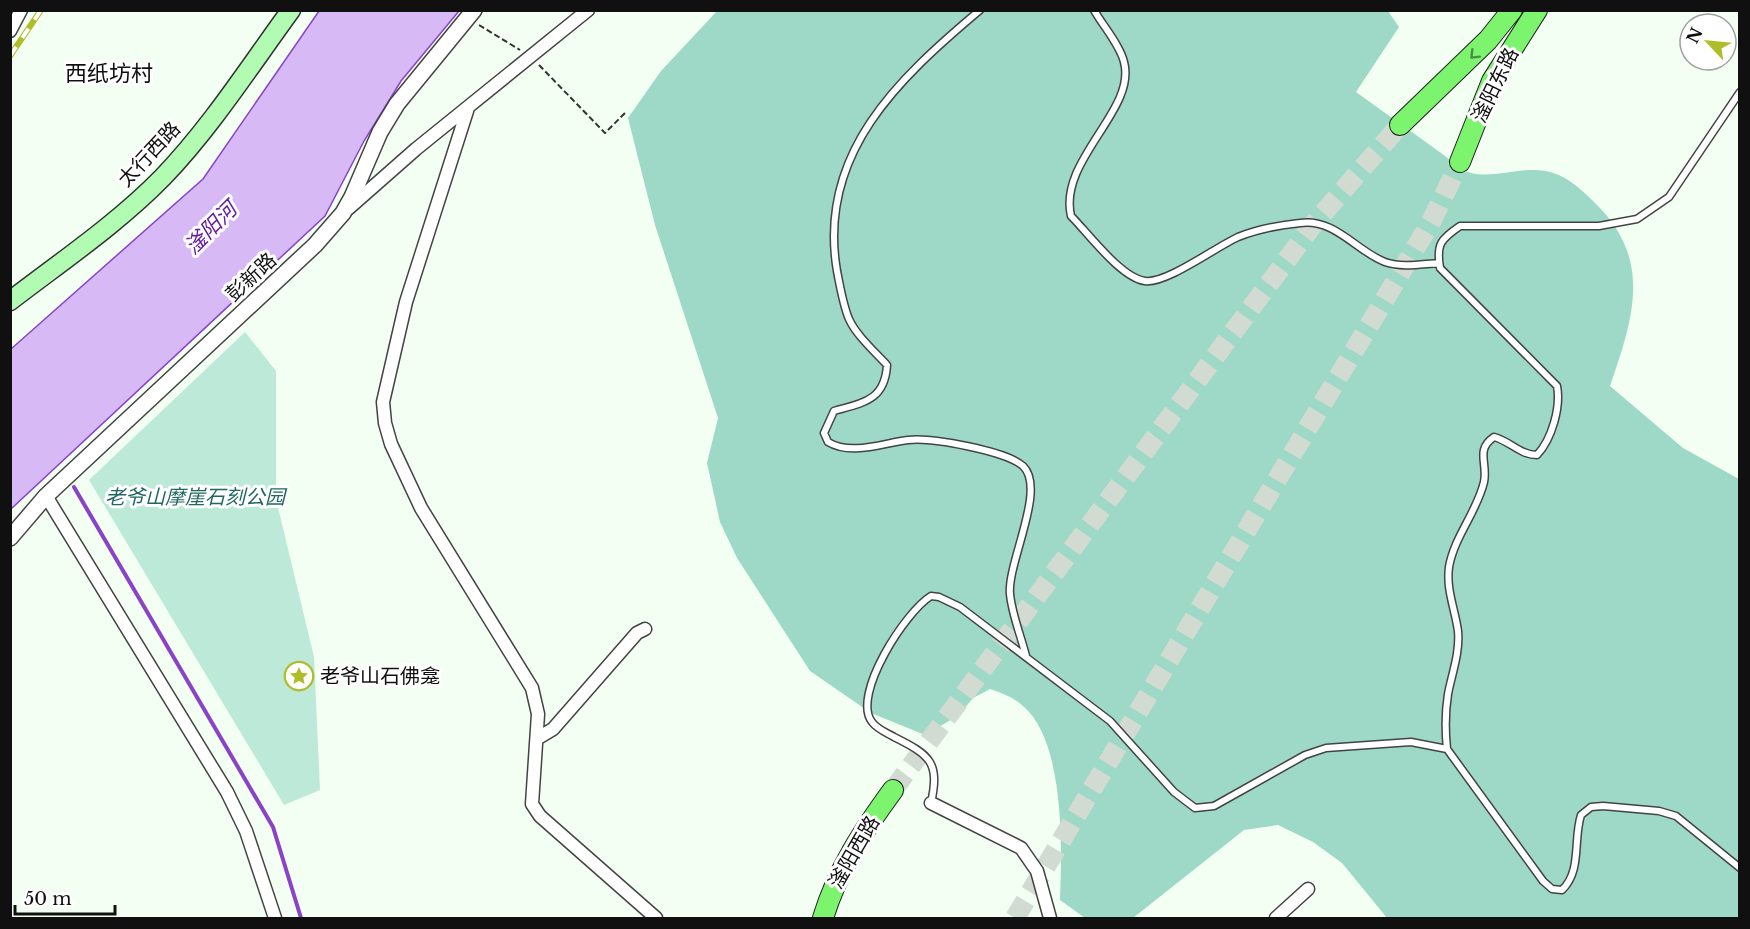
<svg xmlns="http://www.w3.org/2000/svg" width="1750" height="929" font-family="'Libre Baskerville','Noto Sans SC',serif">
<rect width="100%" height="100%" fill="#f4fff3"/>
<path fill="#bde9d8" d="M245 332 276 371V499L314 657 320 790 284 805 89 480Z"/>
<path fill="#9dd9c6" d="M717 11H1388L1399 27 1356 92C1384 112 1413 133 1441 153 1450 159 1461 171 1471 173 1498 179 1526 164 1553 173 1570 178 1584 192 1597 205 1653 261 1633 319 1610 386L1683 448 1739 479V918H1387L1342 863 1313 842 1278 825 1244 830 1133 918H1085L1060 900C1062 849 1065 741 1023 706 1013 697 1002 693 990 689L973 698 959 715 925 735 871 713 810 671 737 558 720 522 707 463 718 418 655 225 628 118 661 71Z"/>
<path fill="#d7b9f5" stroke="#8a42c9" stroke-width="1.5" d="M319 11H459L401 81 364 141 325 216 11 509V349L203 179Z"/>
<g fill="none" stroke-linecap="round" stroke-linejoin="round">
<path stroke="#8a42c9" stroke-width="4" d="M74 487 273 827 301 918"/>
<path stroke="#d2dbd1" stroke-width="20" stroke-dasharray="20 10" stroke-linecap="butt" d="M893 790 1312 226 1400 125
M1015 918 1431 222 1460 162"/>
<g stroke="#434343" stroke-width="9">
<path id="service" d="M980 10C898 79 817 154 837 271 840 286 843 305 849 319 856 335 875 352 887 365 885 401 862 403 834 411L824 433 828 442C851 456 883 443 908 440 931 437 1006 451 1023 466 1047 489 1007 563 1010 594 1012 615 1021 636 1026 656
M1094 10C1103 26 1120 45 1124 62 1137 110 1058 160 1071 216 1088 233 1121 278 1145 281 1166 284 1216 247 1238 237 1258 229 1280 225 1300 223 1335 218 1356 251 1385 262 1403 268 1421 264 1439 263
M1447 749C1445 730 1445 713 1448 694 1452 673 1460 653 1458 631 1455 609 1446 590 1449 567 1454 537 1477 512 1484 482 1488 463 1475 450 1494 437 1510 441 1520 455 1537 455 1552 439 1561 407 1557 386L1440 268C1436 244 1441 239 1460 226H1599L1637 219 1669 197 1740 92
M931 803C940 762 930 755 894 737 887 733 877 729 872 722 851 695 906 611 931 596L939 597 960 607 1110 721 1174 792 1195 808 1214 806 1305 755 1326 748 1411 742 1447 749 1543 881 1552 889 1562 890C1582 871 1573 840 1581 815L1591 807 1603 806 1659 811 1676 816 1740 868"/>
</g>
<g stroke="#434343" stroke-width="15">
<path id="minor" d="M10 31 21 10
M468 108 406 302 383 402 385 423 391 444 421 508 532 688 538 714 532 804 540 816 656 918
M349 208 416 149 588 10
M46 496 227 792 246 831 275 918
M538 738 553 729 637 633 645 629
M931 803 1021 848 1037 871 1050 918
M1276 918 1308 889"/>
</g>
<g stroke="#434343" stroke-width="18">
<path id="tertiary" d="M10 538 46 496 315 245 343 213 352 197 380 132 397 104 474 10"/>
</g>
<g stroke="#323232" stroke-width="21">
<path id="secondary" d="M10 301C62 261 117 224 163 177 211 127 250 66 291 10"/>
</g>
<g stroke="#212121" stroke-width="22">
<path id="primary" d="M1400 125 1488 40 1512 10
M1460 162 1492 81 1537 10
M823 918C838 869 863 831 893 790"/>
</g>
<path stroke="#323232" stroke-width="2" stroke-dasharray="6 3" stroke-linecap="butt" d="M479 25 520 50
M539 65 605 133 626 112"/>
<use href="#service" stroke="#fff" stroke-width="6"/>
<use href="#minor" stroke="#fff" stroke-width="12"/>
<use href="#tertiary" stroke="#fff" stroke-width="15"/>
<use href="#secondary" stroke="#b1fcb2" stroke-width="18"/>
<use href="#primary" stroke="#7df46e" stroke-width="20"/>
<g stroke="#b0bd2b" stroke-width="6">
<path id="rail" d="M10 56 41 10"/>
</g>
<use href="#rail" stroke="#fff" stroke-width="4" stroke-dasharray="11" stroke-linecap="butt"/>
</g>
<defs><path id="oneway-chevron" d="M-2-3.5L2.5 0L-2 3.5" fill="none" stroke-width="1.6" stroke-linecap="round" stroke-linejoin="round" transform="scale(1.5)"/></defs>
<use stroke="#4c8d44" href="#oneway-chevron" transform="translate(1474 55) rotate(135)"/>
<defs>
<g id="sight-ring" transform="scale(1.5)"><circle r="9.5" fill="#fff" stroke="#b0bd2b" stroke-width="1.5"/><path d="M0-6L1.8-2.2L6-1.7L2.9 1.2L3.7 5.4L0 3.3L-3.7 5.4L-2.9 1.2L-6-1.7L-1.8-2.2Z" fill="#b0bd2b"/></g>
</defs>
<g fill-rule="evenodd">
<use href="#sight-ring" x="299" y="676"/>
</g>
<g text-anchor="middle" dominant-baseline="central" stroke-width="6" stroke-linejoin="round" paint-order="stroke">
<g font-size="20" fill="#101010" stroke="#fff">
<text transform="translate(1495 85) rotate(-64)">滏阳东路</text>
<text transform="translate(149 154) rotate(-47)">太行西路</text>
<text transform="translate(251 277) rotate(-43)">彭新路</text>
<text transform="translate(854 852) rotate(-60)">滏阳西路</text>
</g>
<g font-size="20" font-style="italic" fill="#216762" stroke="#fff">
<text x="195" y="497">老爷山摩崖石刻公园</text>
</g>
<g font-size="20" fill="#101010" stroke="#fff" text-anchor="start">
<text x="320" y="676">老爷山石佛龛</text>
</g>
<g font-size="21" font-style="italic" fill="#671c9f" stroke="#fff">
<text transform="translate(211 228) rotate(-45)">滏阳河</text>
</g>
<g font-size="22" fill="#101010" stroke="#fff">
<text x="109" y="73">西纸坊村</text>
</g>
</g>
<rect width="1750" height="929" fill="none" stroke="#101010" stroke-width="24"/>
<g transform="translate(1708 42) rotate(296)"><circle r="28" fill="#ffffff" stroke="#9f9f9f" stroke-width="1.5"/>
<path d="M0-4.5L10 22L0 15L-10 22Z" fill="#b0bd2b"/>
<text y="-9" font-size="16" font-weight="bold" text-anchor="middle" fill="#101010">N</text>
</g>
<path d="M15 905v9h100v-9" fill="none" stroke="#101010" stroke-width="3"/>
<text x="24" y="905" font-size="18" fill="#101010" stroke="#ffffff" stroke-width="4.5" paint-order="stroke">50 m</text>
</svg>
